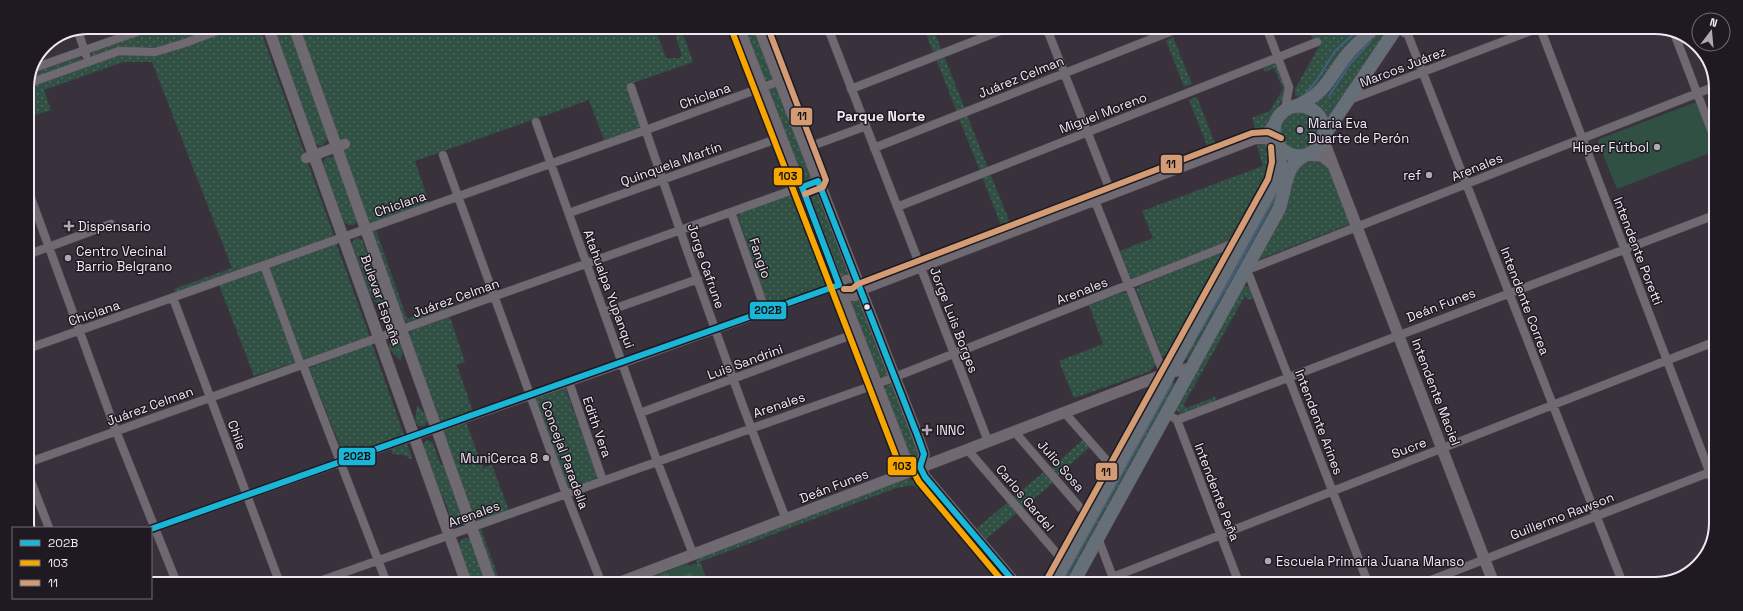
<svg xmlns="http://www.w3.org/2000/svg" width="1743" height="611" font-family="'Space Grotesk',sans-serif">
<defs>
<pattern id="grass-dots" width="8" height="8" patternUnits="userSpaceOnUse"><rect width="8" height="8" fill="#315044"/><path d="M2 2h.1M6 6h.1" fill="none" stroke="#4f6960" stroke-width="1.8" stroke-linecap="round"/></pattern>
<pattern id="park-tufts" width="24" height="20" patternUnits="userSpaceOnUse"><rect width="24" height="20" fill="#315044"/><path d="M3 7l-1-3M5 7V3M7 7l1-3M15 17l-1-3M17 17v-4M19 17l1-3" fill="none" stroke="#4f6960"/></pattern>
</defs>
<rect width="100%" height="100%" fill="#39323c"/>
<path fill="url(#grass-dots)" d="M162 27H217L180 41 156 47H120L93 57 91 56 92 52Z
M239 27 257 29 262 34 334 236 176 293 174 289 232 268 152 62H123L44 90 51 110 27 118V87L121 54 181 48Z
M274 27H288L328 138 323 145 319 146 314 142Z
M299 27 655 28 666 58H679L682 56 676 37 681 29 693 62 627 85 641 125 639 128 604 140 589 100 415 161 429 203 371 223 369 222 343 151 341 141 339 140Z
M730 28H735L755 81 751 82Z
M750 29 755 31 773 77 770 81 764 80 746 32Z
M924 29H933L942 51 934 54Z
M1309 29 1366 30 1315 90 1300 98 1295 95V89L1321 43 1319 39 1313 41Z
M1377 30H1389L1329 118 1311 103Z
M1173 37 1192 84 1184 87 1166 40Z
M944 56 965 109 957 112 936 59Z
M80 57 82 60 30 79 32 73Z
M1273 64 1278 66 1285 87 1284 97 1264 129 1256 135 1210 153 1189 100 1197 97 1216 146 1256 131 1252 118 1270 111 1283 89 1274 68 1265 72 1263 68Z
M774 87 777 88 812 177 809 181 802 179 769 91Z
M1276 130a22 22 0 1 1 44 0a22 22 0 1 1-44 0Z
M967 115 988 168 980 171 959 118Z
M1264 144 1273 147 1277 160 1258 204 1246 216 1231 240 1134 279 1131 278 1120 251 1153 238 1142 211 1263 166 1257 146Z
M328 157H333L336 160 358 221 354 225H348L344 222 323 165 324 160Z
M1318 159 1328 165 1350 224 1258 260 1292 175 1305 160Z
M990 173 1011 225 1002 228 982 176Z
M1281 178 1279 201 1192 358 1184 360Z
M814 187 816 188 851 275 841 278 808 193 809 189Z
M793 193 799 195 832 281 829 285 772 304 766 301 738 216 742 212Z
M376 230 407 319 447 305 449 308 408 322 404 321 372 233Z
M357 238 362 240 370 262 376 270 395 326 391 329 385 326 377 304 370 295 352 244 354 239Z
M336 243 370 337 254 376 219 285Z
M1216 254 1224 255 1225 259 1170 353 1166 356H1162L1136 289 1140 286Z
M1248 286 1254 298 1248 300 1245 296 1184 404 1186 408 1215 397 1217 401 1183 414 1179 413 1176 409 1243 287Z
M1124 292 1128 294 1156 364 1151 371 1074 398 1059 361 1103 344 1089 305Z
M860 299 888 374 884 378 879 375 850 302H854Z
M450 317 465 362 457 365 473 412 441 423 439 422 408 336 412 330Z
M394 339H398L403 344 401 361 389 349V344Z
M372 344 404 435 344 456 309 368Z
M1173 381 1175 385 1067 583H1058Z
M889 384 892 385C897 397 921 449 917 458L913 459 910 457 884 390 886 386Z
M565 387 598 478 568 488 535 398Z
M417 405 427 416 428 422 424 426H419L415 422Z
M466 422 483 468 492 465 509 511 477 522H475L443 433 444 430Z
M1084 439 1090 447 1057 476 1051 468Z
M427 440 433 443 440 463 446 469 464 521 460 526 453 524 445 501 440 495 422 445Z
M407 443 412 458 410 459 405 455 392 454 391 448Z
M1045 471 1054 482 1021 509 1012 498Z
M904 478 915 481 929 492 1007 583H1001L925 493 912 485 896 488 697 563 696 560 715 549Z
M1008 502 1017 513 986 539 977 528Z
M481 529 500 582H495L478 531Z
M468 538 471 540 487 582H471L458 544 462 539Z"/>
<path fill="url(#park-tufts)" d="M700 562 708 582H640L688 563 689 566Z"/>
<path fill="#315044" d="M1696 102 1715 151 1617 189 1598 142 1599 139Z"/>
<g fill="none" stroke-linecap="round" stroke-linejoin="round">
<path stroke="#3f6080" stroke-width="2" d="M1305 94 1315 83 1335 51 1358 30
M1329 96 1350 64 1371 41
M1268 179C1265 168 1276 160 1271 149
M1185 357 1228 284 1276 196
M1062 583 1172 384"/>
<g stroke="#575059" stroke-width="9">
<path id="minor" d="M828 28 988 441
M1047 29 1112 195
M1267 29 1289 87 1285 110
M1400 30 1408 35 1623 584
M1541 30 1713 481
M1673 30 1715 140
M78 31 86 55
M34 68 151 27
M27 84 119 51 155 52 182 44 228 27
M631 87C680 232 730 377 786 519
M851 89 1005 29
M1349 100 1533 30
M536 122 657 461 693 554
M1256 140H1266L1278 145
M806 148 866 126
M874 148 1177 29
M443 155 566 494 601 582
M27 187 116 431 176 581
M1095 201 1164 374
M897 207 1317 42
M731 212 766 312
M569 213 782 137
M27 255 111 224
M264 265 301 366
M844 297H855L861 291 1255 140 1266 132 1277 118
M173 298 279 581
M605 312 698 279
M27 349 646 130 780 81
M303 365 386 581
M569 382 603 481
M1064 412 1115 470
M640 413 857 333
M1174 418 1177 420 1239 583
M1177 420 1715 215
M1014 431 1089 518
M967 449 1065 563
M27 463 818 181
M27 471 49 528
M151 529 623 363 839 285 846 279 856 278
M1098 538 1115 583
M1113 577 1714 342
M320 581 877 384 1242 240
M1368 583 1247 270 1716 86
M1421 584 1713 471"/>
</g>
<g stroke="#575059" stroke-width="11">
<path id="tertiary" d="M306 158 345 144"/>
</g>
<g stroke="#575059" stroke-width="12">
<path id="secondary" d="M268 27 466 582
M294 27 491 582
M739 28 906 460 920 467 925 477 1015 583
M759 28 918 437 924 454 920 467
M1323 139 1494 584
M1306 155 1322 156 1333 165
M621 582 1170 372 1193 368"/>
</g>
<g stroke="#575059" stroke-width="14">
<path id="trunk" d="M1274 131a25 25 0 1 1 50 0a25 25 0 1 1-50 0Z
M1296 106C1324 95 1329 78 1346 56 1354 46 1363 38 1372 30
M1323 137 1395 30
M1054 583 1275 182 1280 163 1279 147
M1073 583 1279 209C1286 190 1284 166 1304 156"/>
</g>
<use href="#minor" stroke="#6f6971" stroke-width="8"/>
<use href="#tertiary" stroke="#6f6971" stroke-width="10"/>
<use href="#secondary" stroke="#6f6971" stroke-width="11"/>
<use href="#trunk" stroke="#666e78" stroke-width="13"/>
<g stroke="#1f1921" stroke-width="9">
<path id="bus-1" d="M151 529 839 285 802 187 818 181 918 437 924 454 920 467 925 477 1015 583"/>
</g>
<g stroke="#1f1921" stroke-width="9">
<path id="bus-2" d="M732 31 899 464 914 473 919 482 1004 583"/>
</g>
<g stroke="#1f1921" stroke-width="9">
<path id="bus-3" d="M768 28 826 180 823 187 805 194
M844 289H852L858 284 1252 133 1268 132 1281 138
M1047 579 1268 179 1272 162 1271 147"/>
</g>
<use href="#bus-1" stroke="#1ab6d8" stroke-width="6"/>
<use href="#bus-2" stroke="#f7a600" stroke-width="6"/>
<use href="#bus-3" stroke="#d39c74" stroke-width="6"/>
</g>
<g fill="#b1a8b4" stroke="#1f1921" stroke-width="1.5">
<circle cx="1300" cy="130" r="4"/>
<circle cx="1657" cy="147" r="4"/>
<circle cx="1429" cy="175" r="4"/>
<path d="M67 220h4v4h4v4h-4v4h-4v-4h-4v-4h4z"/>
<circle cx="68" cy="258" r="4"/>
<path d="M925 424h4v4h4v4h-4v4h-4v-4h-4v-4h4z"/>
<circle cx="546" cy="458" r="4"/>
<circle cx="1268" cy="561" r="4"/>
</g>
<circle fill="#f1e8f4" stroke="#1f1921" stroke-width="1.5" cx="867" cy="307" r="3.5"/>
<g text-anchor="middle" dominant-baseline="central" stroke-width="3" stroke-linejoin="round" paint-order="stroke">
<g font-size="13" fill="#f1e8f4" stroke="#1f1921">
<text transform="translate(1403 67) rotate(-21)">Marcos Juárez</text>
<text transform="translate(1021 77) rotate(-22)">Juárez Celman</text>
<text transform="translate(705 96) rotate(-20)">Chiclana</text>
<text transform="translate(1103 113) rotate(-21)">Miguel Moreno</text>
<text transform="translate(671 164) rotate(-20)">Quinquela Martín</text>
<text transform="translate(1477 167) rotate(-22)">Arenales</text>
<text transform="translate(400 204) rotate(-19)">Chiclana</text>
<text transform="translate(1638 251) rotate(69)">Intendente Poretti</text>
<text transform="translate(760 258) rotate(71)">Fangio</text>
<text transform="translate(706 266) rotate(71)">Jorge Cafrune</text>
<text transform="translate(609 289) rotate(70)">Atahualpa Yupanqui</text>
<text transform="translate(1082 291) rotate(-21)">Arenales</text>
<text transform="translate(456 298) rotate(-20)">Juárez Celman</text>
<text transform="translate(381 300) rotate(70)">Bulevar España</text>
<text transform="translate(1525 301) rotate(69)">Intendente Correa</text>
<text transform="translate(1441 305) rotate(-21)">Deán Funes</text>
<text transform="translate(94 313) rotate(-19)">Chiclana</text>
<text transform="translate(954 320) rotate(69)">Jorge Luis Borges</text>
<text transform="translate(745 362) rotate(-20)">Luis Sandrini</text>
<text transform="translate(1436 392) rotate(69)">Intendente Maciel</text>
<text transform="translate(779 405) rotate(-19)">Arenales</text>
<text transform="translate(150 406) rotate(-20)">Juárez Celman</text>
<text transform="translate(1319 422) rotate(69)">Intendente Arines</text>
<text transform="translate(597 427) rotate(71)">Edith Vera</text>
<text transform="translate(237 435) rotate(70)">Chile</text>
<text transform="translate(1409 448) rotate(-21)">Sucre</text>
<text transform="translate(565 455) rotate(70)">Concejal Paradella</text>
<text transform="translate(1061 466) rotate(49)">Julio Sosa</text>
<text transform="translate(834 486) rotate(-21)">Deán Funes</text>
<text transform="translate(1217 492) rotate(69)">Intendente Peña</text>
<text transform="translate(1025 498) rotate(50)">Carlos Gardel</text>
<text transform="translate(474 514) rotate(-20)">Arenales</text>
<text transform="translate(1562 516) rotate(-21)">Guillermo Rawson</text>
</g>
<g font-size="13" fill="#f1e8f4" stroke="#1f1921" text-anchor="start">
<text x="1308" y="123">Maria Eva<tspan x="1308" dy="15">Duarte de Perón</tspan></text>
<text x="1649" y="147" text-anchor="end">Hiper Fútbol</text>
<text x="1421" y="175" text-anchor="end">ref</text>
<text x="78" y="226">Dispensario</text>
<text x="76" y="251">Centro Vecinal<tspan x="76" dy="15">Barrio Belgrano</tspan></text>
<text x="936" y="430">INNC</text>
<text x="538" y="458" text-anchor="end">MuniCerca 8</text>
<text x="1276" y="561">Escuela Primaria Juana Manso</text>
</g>
<g font-size="14" font-weight="bold" fill="#f1e8f4" stroke="#1f1921">
<text x="881" y="116">Parque Norte</text>
</g>
</g>
<path d="M0 0H1743V611H0ZM88 34H1655A54 54 0 0 1 1709 88V523A54 54 0 0 1 1655 577H88A54 54 0 0 1 34 523V88A54 54 0 0 1 88 34Z" fill="#1f1921" fill-rule="evenodd"/>
<path fill="none" stroke="#f1e8f4" stroke-width="2" d="M88 34H1655A54 54 0 0 1 1709 88V523A54 54 0 0 1 1655 577H88A54 54 0 0 1 34 523V88A54 54 0 0 1 88 34Z"/>
<g stroke="#1f1921" stroke-width="1.5">
<rect x="790" y="107" width="23" height="19" rx="4" fill="#d39c74"/>
<rect x="1160" y="154" width="23" height="20" rx="4" fill="#d39c74"/>
<rect x="773" y="167" width="30" height="19" rx="4" fill="#f7a600"/>
<rect x="749" y="301" width="38" height="19" rx="4" fill="#1ab6d8"/>
<rect x="338" y="447" width="38" height="19" rx="4" fill="#1ab6d8"/>
<rect x="887" y="456" width="30" height="20" rx="4" fill="#f7a600"/>
<rect x="1095" y="462" width="23" height="19" rx="4" fill="#d39c74"/>
</g>
<g font-size="11" text-anchor="middle" font-weight="bold" fill="#111">
<text x="802" y="120">11</text>
<text x="1171" y="168">11</text>
<text x="788" y="180">103</text>
<text x="768" y="314">202B</text>
<text x="357" y="460">202B</text>
<text x="902" y="470">103</text>
<text x="1106" y="476">11</text>
</g>
<rect x="12" y="527" width="140" height="72" fill="#1f1921" stroke="#736c75"/>
<rect x="20" y="540" width="20" height="6" fill="#1ab6d8" stroke="#736c75"/>
<text x="48" y="547" font-size="12" fill="#f1e8f4">202B</text>
<rect x="20" y="560" width="20" height="6" fill="#f7a600" stroke="#736c75"/>
<text x="48" y="567" font-size="12" fill="#f1e8f4">103</text>
<rect x="20" y="580" width="20" height="6" fill="#d39c74" stroke="#736c75"/>
<text x="48" y="587" font-size="12" fill="#f1e8f4">11</text>
<g transform="translate(1711 32) rotate(16)"><circle r="19" fill="#1f1921" stroke="#736c75"/>
<path d="M0-3L7 15L0 10L-7 15Z" fill="#b1a8b4"/>
<text y="-6" font-size="11" font-weight="bold" text-anchor="middle" fill="#f1e8f4">N</text>
</g>
</svg>
